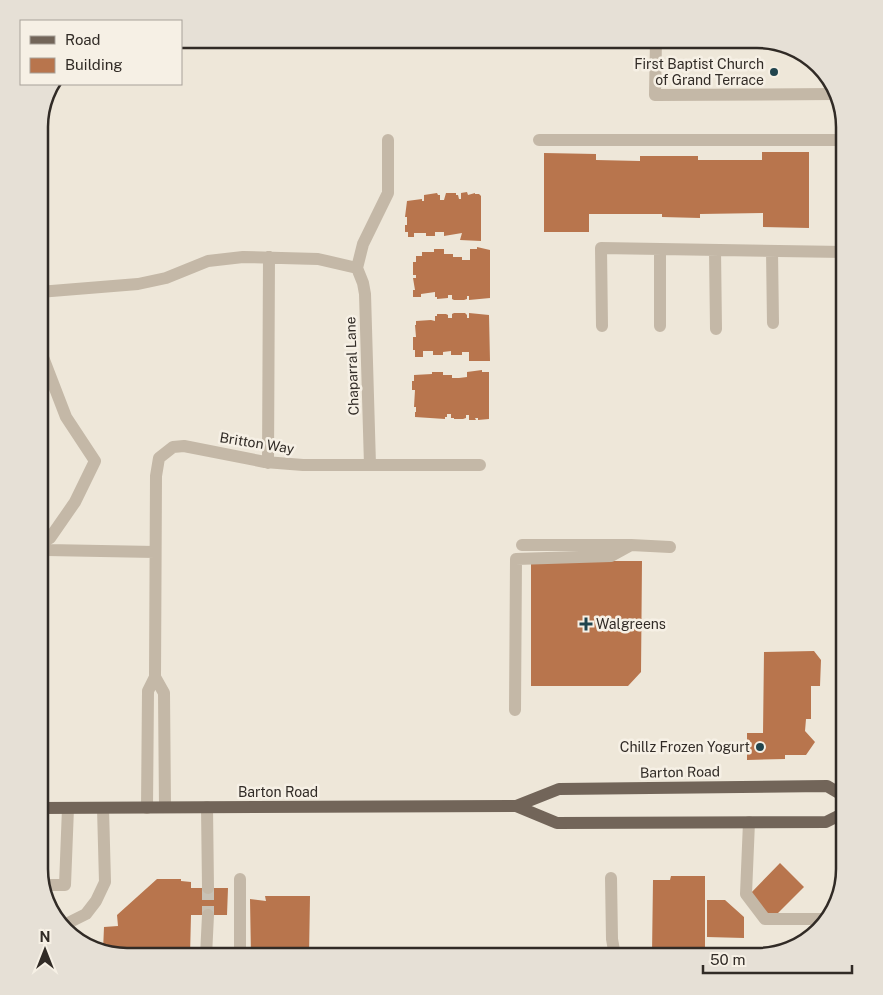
<svg xmlns="http://www.w3.org/2000/svg" width="883" height="995" font-family="'Public Sans',sans-serif">
<rect width="100%" height="100%" fill="#eee7d9"/>
<path fill="#b8754d" d="M762 152H809V228L763 227V213L700 214V218L662 217V214H589V232H544V153L596 154V160L640 161V156H698V160H762Z
M467 192 468 195 475 193V194H479L481 196V241L460 240 462 233 444 236V232H435V236H426V233H414V237H408V232H405V225H407V217H405L407 201 422 199V201H424V195L437 193 438 195H440V200H444L446 193H456V195H458L459 199H461V193Z
M477 247 490 250V298L469 300V296H467V299L464 300H454L452 299V295H448V298L437 299V297H435V292L421 294V297H413V290H415L413 278H416V275H413V262H416V256H422V252H434V249H444V254H453V257H462V260H470V249H477Z
M454 313H465L467 315V318H469V313L489 315 490 361H469V352H462V355H451V351L443 352V355H433V351H423V357H415V350H413V337H416L415 325H416V321L431 320 435 321V316H437V314H446L448 315V318H452V314Z
M482 370V372H489V419L478 420V418H475L476 420H469V415H466V418L463 419H454V418H451V414H447V417H445V419L415 417V412H416V407H414L415 390H412V381H414V375L432 374V372H443V375H452V378H459L467 377V372Z
M531 561H642L641 672 628 686H531Z
M814 651 821 660 820 686H811V719H806L805 731 815 742 806 755H785V759L747 760V733H763L764 652Z
M780 863 804 887 772 919 749 895Z
M671 876H705V955L652 954 653 880H670Z
M157 879H181V881L191 882V888H228L227 915H191L190 956H126L103 951 104 927 118 926 117 915Z
M265 896H310L309 956H251L250 899 266 901Z
M707 900H725L744 917V938L707 937Z"/>
<g fill="none" stroke-linecap="round" stroke-linejoin="round">
<path stroke="#c8c1b5" stroke-width="12" stroke-dasharray="12 6" stroke-linecap="butt" d="M208 888V915"/>
<path stroke="#c4b8a7" stroke-width="12" d="M656 39 655 95 834 94
M539 140H844
M715 250 716 329
M772 251 773 323
M357 268 363 283 365 294 370 465
M357 268 363 244 388 193V140
M39 292 138 284 166 278 208 261 243 257 318 259 357 268
M602 326 601 248 844 252
M660 326V249
M268 463 269 257
M39 542 50 538 75 502 95 461 66 417 39 347
M522 545H631L670 547
M39 547 47 550 155 552
M155 677 164 693 165 807
M515 710 516 559 611 556 631 545
M207 807 208 888
M147 808 148 691 155 677 156 476 159 458 173 447 184 446 265 462 303 465H480
M749 822 746 894 765 919H826
M611 878 612 939 615 956
M44 885H65L68 808
M62 926 86 914 96 901 105 882 103 808
M206 956 208 915
M240 956V879"/>
<path stroke="#726559" stroke-width="12" d="M516 806 557 823 826 822 844 813
M39 808 516 806 559 789 827 786 844 796"/>
</g>
<g fill="#21454e" stroke="#f6f0e5" stroke-width="2">
<circle cx="774" cy="72" r="5"/>
<path d="M583.5 616.5h5v5h5v5h-5v5h-5v-5h-5v-5h5z"/>
<circle cx="760" cy="747" r="5"/>
</g>
<g text-anchor="middle" dominant-baseline="central" stroke-width="5" stroke-linejoin="round" paint-order="stroke">
<g font-size="14" fill="#312b26" stroke="#f6f0e5" text-anchor="end">
<text x="764" y="64">First Baptist Church<tspan x="764" dy="16">of Grand Terrace</tspan></text>
<text x="596" y="624" text-anchor="start">Walgreens</text>
<text x="750" y="747">Chillz Frozen Yogurt</text>
</g>
<g font-size="14" fill="#312b26" stroke="#f6f0e5">
<text transform="translate(352 366) rotate(-92)">Chaparral Lane</text>
<text transform="translate(257 443) rotate(9)">Britton Way</text>
<text transform="translate(680 772) rotate(-1)">Barton Road</text>
<text x="278" y="792">Barton Road</text>
</g>
</g>
<path d="M0 0H883V995H0ZM127 48H757A79 79 0 0 1 836 127V869A79 79 0 0 1 757 948H127A79 79 0 0 1 48 869V127A79 79 0 0 1 127 48Z" fill="#e6e0d6" fill-rule="evenodd"/>
<path fill="none" stroke="#312b26" stroke-width="2.5" d="M127 48H757A79 79 0 0 1 836 127V869A79 79 0 0 1 757 948H127A79 79 0 0 1 48 869V127A79 79 0 0 1 127 48Z"/>
<rect x="20" y="20" width="162" height="65" fill="#f6f0e5" stroke="#a7a199"/>
<rect x="30" y="36" width="25" height="8" fill="#726559" stroke="#a7a199"/>
<text x="65" y="45" font-size="15" fill="#312b26">Road</text>
<rect x="30" y="58" width="25" height="15" fill="#b8754d" stroke="#a7a199"/>
<text x="65" y="70" font-size="15" fill="#312b26">Building</text>
<g transform="translate(45 950)" stroke="#f6f0e5" stroke-width="4" paint-order="stroke">
<path d="M0-4L9 19L0 12L-9 19Z" fill="#312b26"/>
<text y="-8" font-size="14" font-weight="bold" text-anchor="middle" fill="#312b26">N</text>
</g>
<path d="M703 965v8h149v-8" fill="none" stroke="#312b26" stroke-width="2.5"/>
<text x="710" y="965" font-size="15" fill="#312b26" stroke="#f6f0e5" stroke-width="4" paint-order="stroke">50 m</text>
</svg>
